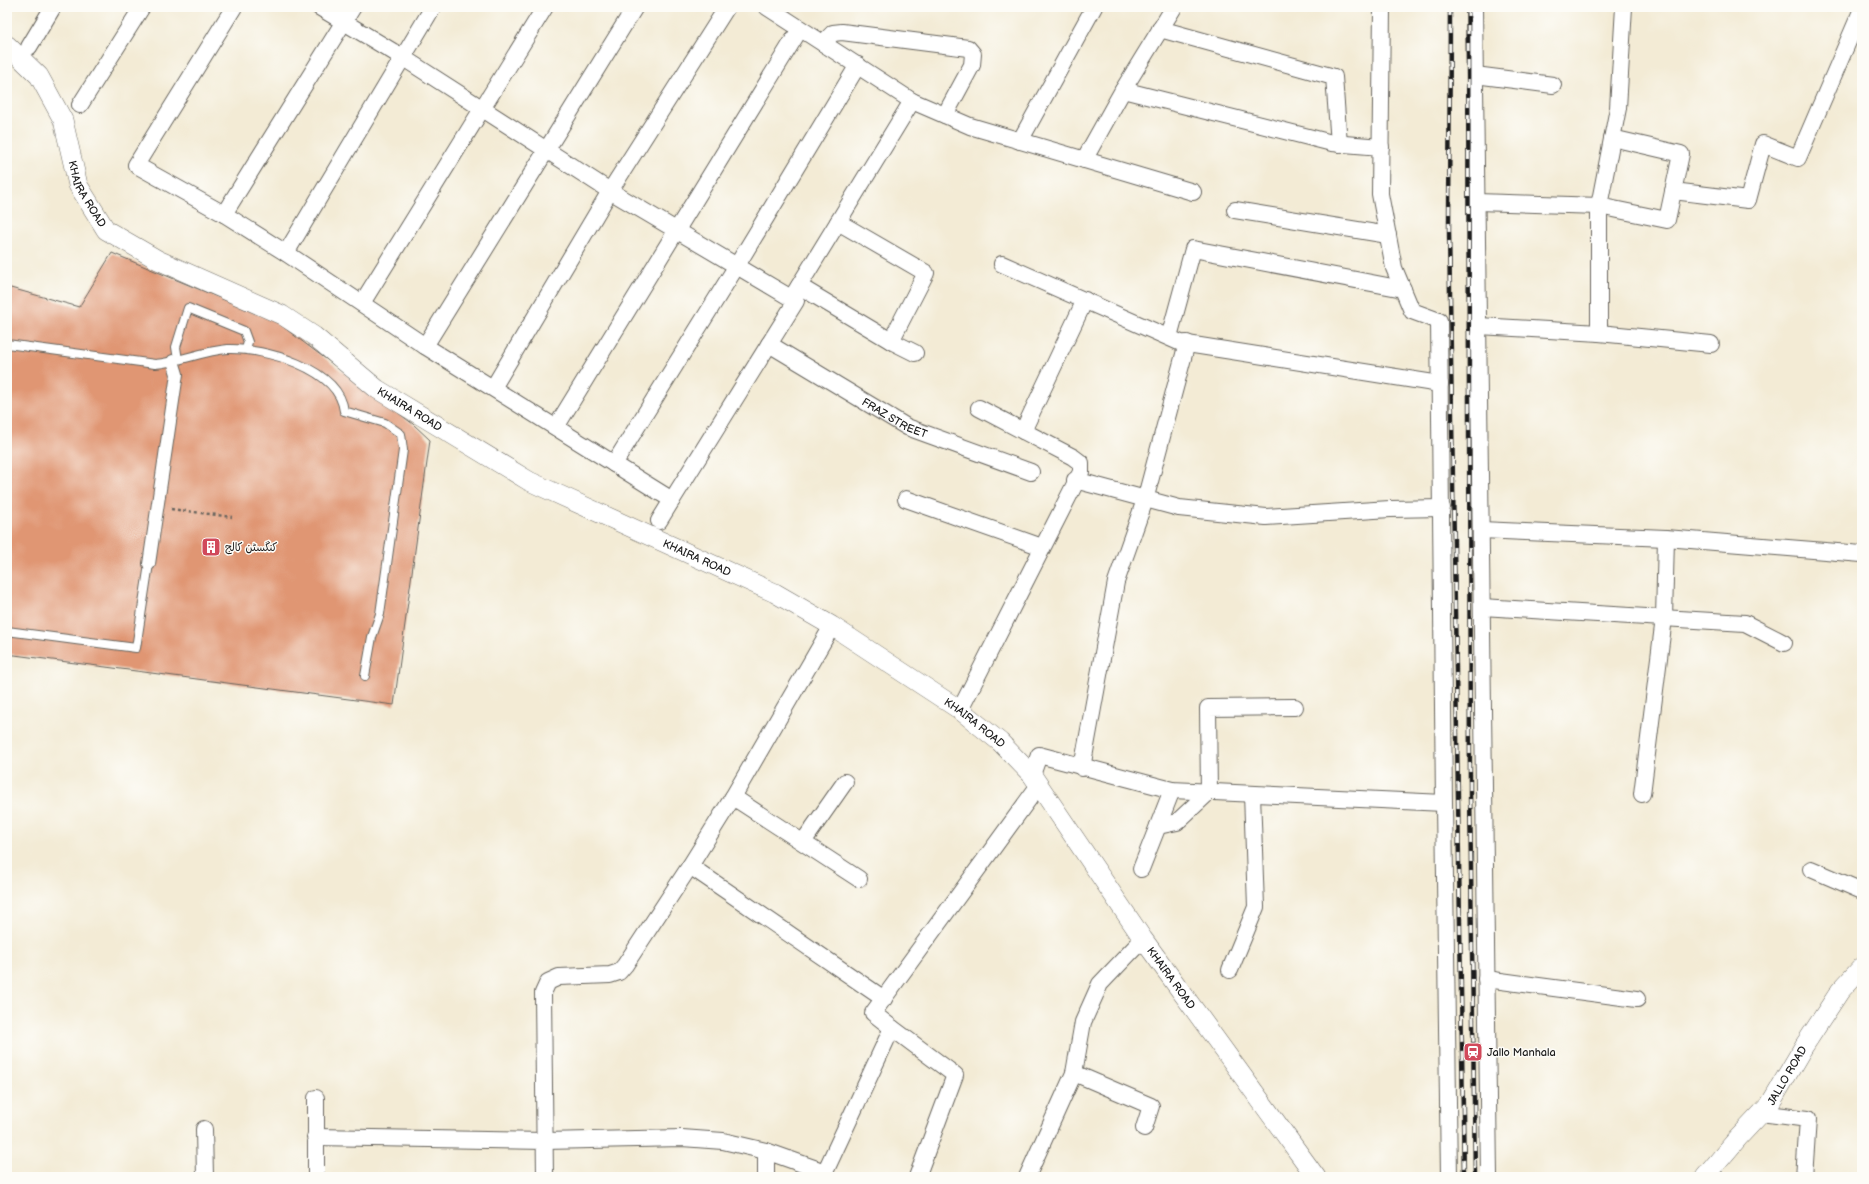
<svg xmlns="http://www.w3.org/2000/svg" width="1869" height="1184" font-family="'Balsamiq Sans','Playpen Sans Arabic',sans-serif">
<rect width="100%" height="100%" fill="#fdfcf7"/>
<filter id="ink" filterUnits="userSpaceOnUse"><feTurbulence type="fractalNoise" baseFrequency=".025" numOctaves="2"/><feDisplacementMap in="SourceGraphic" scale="8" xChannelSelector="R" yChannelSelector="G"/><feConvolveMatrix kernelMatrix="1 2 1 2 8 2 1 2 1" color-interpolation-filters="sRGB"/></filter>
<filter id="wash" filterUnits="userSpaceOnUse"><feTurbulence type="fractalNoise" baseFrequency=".012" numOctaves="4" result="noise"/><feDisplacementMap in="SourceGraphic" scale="16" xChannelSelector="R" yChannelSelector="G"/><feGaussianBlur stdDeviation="0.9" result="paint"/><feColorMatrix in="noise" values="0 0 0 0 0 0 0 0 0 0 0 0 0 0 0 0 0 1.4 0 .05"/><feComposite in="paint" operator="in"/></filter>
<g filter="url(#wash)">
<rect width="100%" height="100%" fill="#f3ebd5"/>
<g id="blocks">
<path fill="#e09673" d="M112 253 275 321 413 424 430 440 394 705 7 654V287L79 307Z"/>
</g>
</g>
<g filter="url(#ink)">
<use href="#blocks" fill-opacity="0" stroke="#67645d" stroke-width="1"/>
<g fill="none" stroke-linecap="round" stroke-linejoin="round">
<g stroke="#67645d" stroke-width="10">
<path id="service" d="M7 344 155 364C180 362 202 351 228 349 264 348 339 368 344 411L385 423 401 434 403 450 380 614 372 637 365 676
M178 360 176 347 188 308 244 331 248 342 246 349
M7 631 136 648 149 564"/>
</g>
<g stroke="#67645d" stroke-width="14">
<path id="pedestrian" d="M149 564 177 374 173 361"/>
</g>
<g stroke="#67645d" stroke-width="18">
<g id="minor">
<path d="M234 7 136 165 224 214 286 253 425 346 672 500 796 301 610 191 493 388"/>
<path d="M319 7 402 57 610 191 727 7"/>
<path d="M767 7 912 101 791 299"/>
<path d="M1174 7 1123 90 1332 143 1381 147"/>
<path d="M1474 7 1489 1177"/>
<path d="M1160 29 1334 77 1339 144"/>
<path d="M823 43 833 33 842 32 968 48 973 54 972 65 945 115"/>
<path d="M29 47 53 7"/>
<path d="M1475 75 1553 85"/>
<path d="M912 101 970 126 1193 192"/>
<path d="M80 105 142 7"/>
<path d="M1020 141 1094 7"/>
<path d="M1084 160 1123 90"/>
<path d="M1673 191 1748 200 1763 144 1798 158 1862 9"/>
<path d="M1477 202 1599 206 1618 108 1624 7"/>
<path d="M1235 210 1388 235"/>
<path d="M224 214 353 7"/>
<path d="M838 222 926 273 891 341 915 353"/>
<path d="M286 253 433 7"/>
<path d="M1002 264 1181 343 1440 384"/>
<path d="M799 286 891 341"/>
<path d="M362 303 545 7"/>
<path d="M1479 326 1599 333V206L1667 220 1681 154 1612 138"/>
<path d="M1599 333 1711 344"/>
<path d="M1169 337 1193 249 1403 289"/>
<path id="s1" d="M769 344 907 427 1031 472"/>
<path d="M425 346 635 7"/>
<path d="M556 427 800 29"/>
<path d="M1023 431 1085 300"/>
<path d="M614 464 736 267 858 65"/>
<path d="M1075 480 1179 508 1266 517 1390 509 1442 508"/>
<path d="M906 499 1042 547"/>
<path d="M659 521 672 500"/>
<path d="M1481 530 1666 538 1862 554"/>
<path d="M1482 607 1745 623 1784 643"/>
<path d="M960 710 1081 472V463L1073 457 979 408"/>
<path d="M1082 768 1116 582 1145 500 1187 343"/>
<path d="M1032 775 1039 755 1172 790 1444 803 1439 321 1412 311 1394 268 1380 194 1382 7"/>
<path d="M1642 794 1664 618 1666 538"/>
<path d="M733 797 859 879"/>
<path d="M1444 803 1449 1177"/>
<path d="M1158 826 1177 822 1209 792 1208 708 1295 707"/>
<path d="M803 842 845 782"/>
<path d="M690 866 884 999"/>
<path d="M1141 869 1172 790"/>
<path d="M1811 869 1862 891"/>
<path d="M1143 939 1100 984 1083 1022 1074 1073 1151 1106 1144 1128"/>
<path d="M1230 970 1256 907 1252 794"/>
<path d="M1486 979 1637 999"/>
<path d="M892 1028 955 1075 917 1177"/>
<path d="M316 1098V1177"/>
<path d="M1761 1113 1808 1119 1804 1177"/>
<path d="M204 1129 205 1177"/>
<path d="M315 1137 545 1141 682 1138 723 1141 766 1151"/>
<path d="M545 1177 543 993 548 982 559 977 610 975 619 972 625 965 690 866 733 797 832 626"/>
<path d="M766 1177V1151L825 1172 892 1028 873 1013 1039 785"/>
<path d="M1027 1177 1074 1073"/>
</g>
</g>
<g stroke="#67645d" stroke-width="20">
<g id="tertiary">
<path id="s2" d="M7 45 39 76 63 120 78 185 106 230 158 260 282 315 314 336 377 389 529 481 775 593 832 626 960 710 1000 742 1032 775 1143 939 1316 1177"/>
<path id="s3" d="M1705 1177 1738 1138 1770 1104 1804 1046 1840 991 1862 967"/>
</g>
</g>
<path stroke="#67645d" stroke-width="2.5" stroke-dasharray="3 3" stroke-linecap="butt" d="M171 509 232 517"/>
<use href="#service" stroke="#fff" stroke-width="8"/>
<use href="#pedestrian" stroke="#fff" stroke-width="12"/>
<use href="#minor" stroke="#fff" stroke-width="16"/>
<use href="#tertiary" stroke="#fff" stroke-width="19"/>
<g stroke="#1c1c1c" stroke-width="4.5">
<path id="rail" d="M1450 7 1449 230 1464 1177
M1468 7 1470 791 1475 1177"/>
</g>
<use href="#rail" stroke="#fdfcf7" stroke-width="3" stroke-dasharray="9" stroke-linecap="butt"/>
</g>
</g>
<defs>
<g id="building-square" transform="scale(1)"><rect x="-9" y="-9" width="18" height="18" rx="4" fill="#d1495b" stroke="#fdfcf7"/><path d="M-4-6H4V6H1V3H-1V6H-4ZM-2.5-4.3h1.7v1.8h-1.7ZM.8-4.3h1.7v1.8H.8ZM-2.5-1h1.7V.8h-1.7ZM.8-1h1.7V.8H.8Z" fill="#fff"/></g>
<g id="station-square" transform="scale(1)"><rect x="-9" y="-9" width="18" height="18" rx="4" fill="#d1495b" stroke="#fdfcf7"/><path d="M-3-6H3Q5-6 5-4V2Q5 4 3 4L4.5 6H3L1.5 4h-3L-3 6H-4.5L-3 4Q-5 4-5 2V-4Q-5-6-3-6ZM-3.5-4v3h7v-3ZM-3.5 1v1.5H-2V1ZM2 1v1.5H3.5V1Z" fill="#fff"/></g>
</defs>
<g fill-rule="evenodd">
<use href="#building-square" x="211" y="547"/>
<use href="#station-square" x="1473" y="1052"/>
</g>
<g text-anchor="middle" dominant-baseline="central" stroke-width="3" stroke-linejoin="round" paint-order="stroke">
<g font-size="11" fill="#1c1c1c" stroke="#fdfcf7">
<text stroke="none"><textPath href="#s2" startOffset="173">KHAIRA ROAD</textPath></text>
<text stroke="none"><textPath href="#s2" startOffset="569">KHAIRA ROAD</textPath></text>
<text stroke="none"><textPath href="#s1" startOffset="146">FRAZ STREET</textPath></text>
<text stroke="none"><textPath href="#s2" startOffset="893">KHAIRA ROAD</textPath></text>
<text stroke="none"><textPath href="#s2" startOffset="1217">KHAIRA ROAD</textPath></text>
<text stroke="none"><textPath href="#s2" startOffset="1541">KHAIRA ROAD</textPath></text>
<text stroke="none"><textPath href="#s3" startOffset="131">JALLO ROAD</textPath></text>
</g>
<g font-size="11" fill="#1c1c1c" stroke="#fdfcf7" text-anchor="start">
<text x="225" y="547">کنگسٹن کالج</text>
<text x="1487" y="1052">Jallo Manhala</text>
</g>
</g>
<rect width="1869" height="1184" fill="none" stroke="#fdfcf7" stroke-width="24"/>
</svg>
